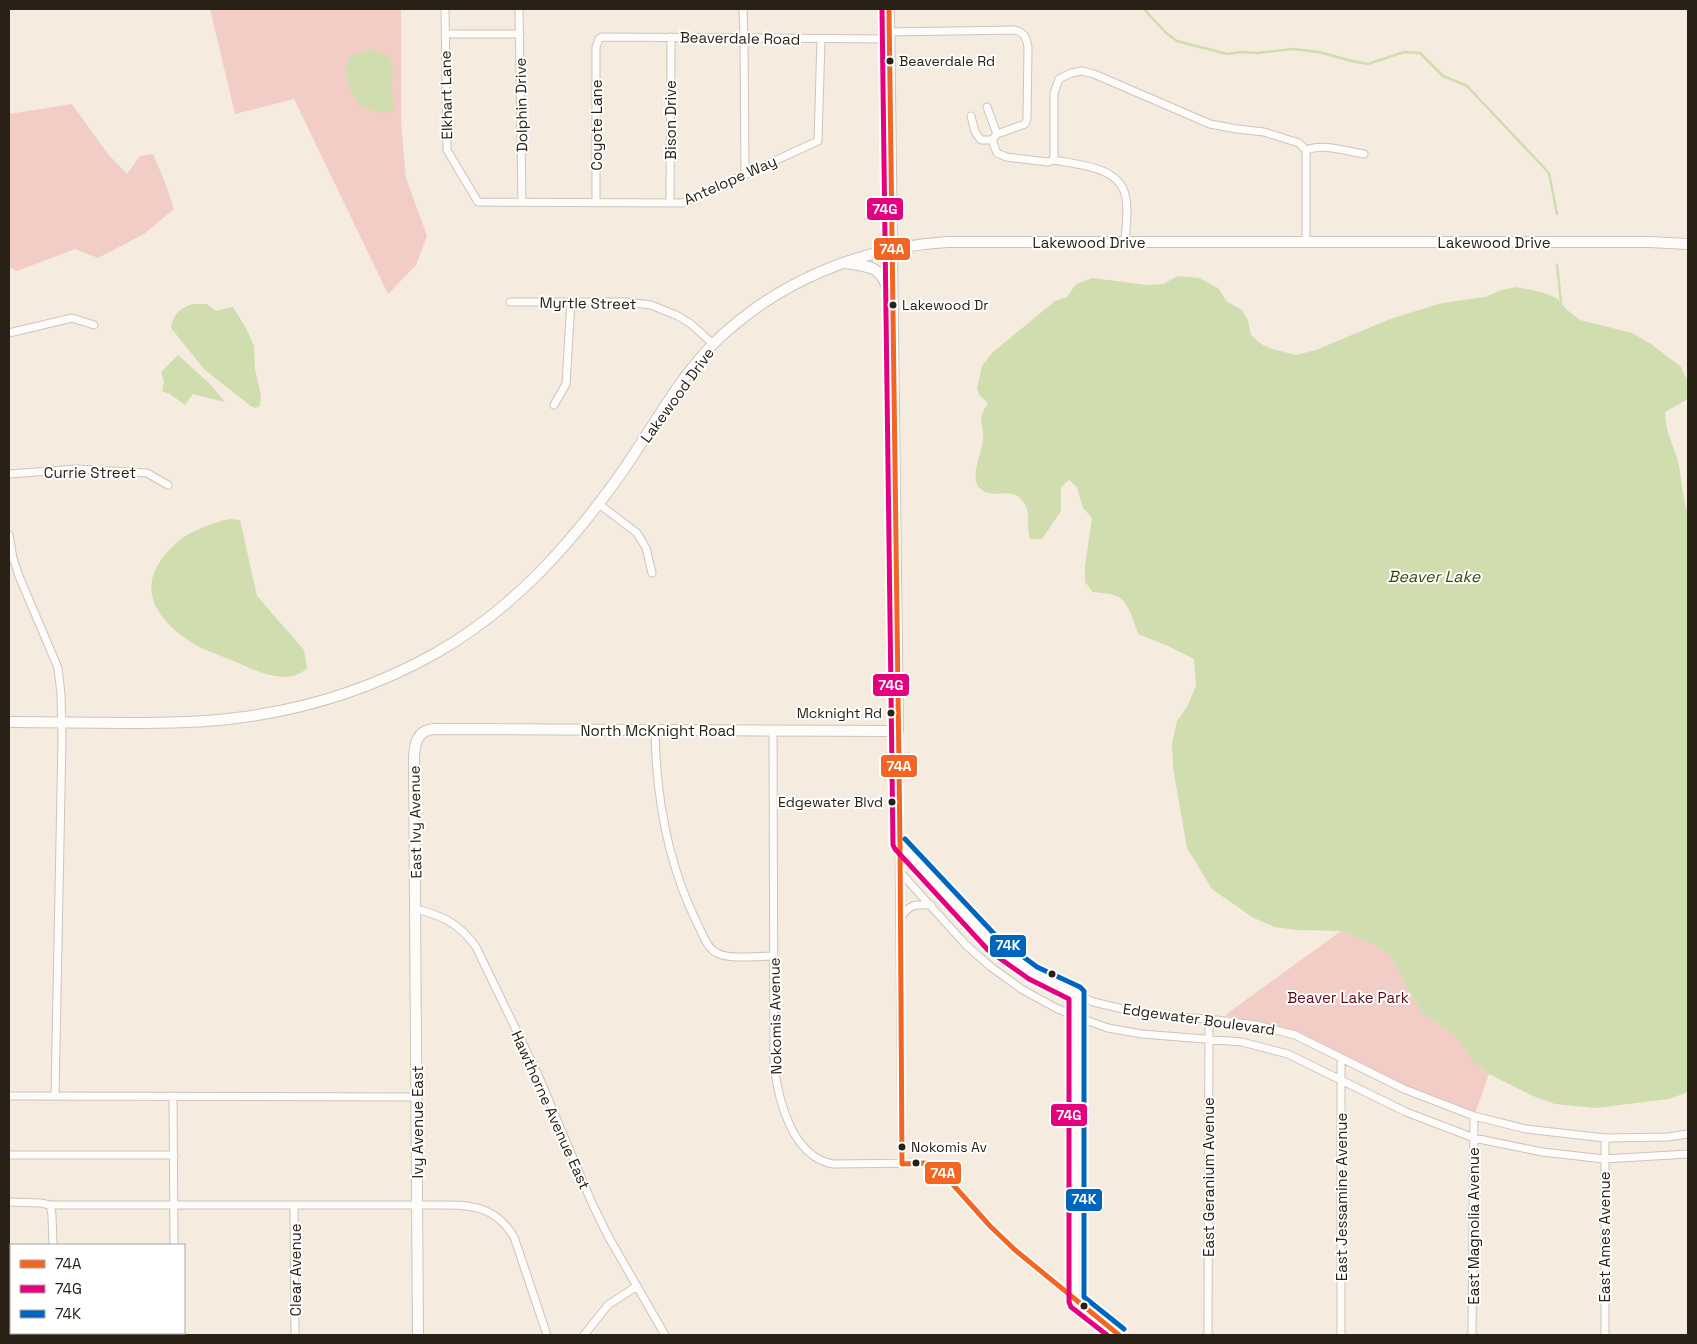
<svg xmlns="http://www.w3.org/2000/svg" width="1697" height="1344" font-family="'Space Grotesk',sans-serif">
<rect width="100%" height="100%" fill="#f5ebdf"/>
<path fill="#f2cdc6" d="M210 9H401V120L406 178 427 236 416 265 388 294 294 99 235 114Z
M72 104 108 154 127 174 140 156 153 154 165 182 174 209 144 234 98 258 75 249 17 271 9 267V114Z
M1341 931 1374 945 1390 956 1421 1012 1456 1036 1472 1061 1489 1074 1474 1116 1404 1089 1295 1035 1225 1015Z"/>
<path fill="#cfddaf" d="M366 50 378 51 389 57 393 66 391 83 394 111 381 113 360 106 350 90 345 68 350 57Z
M1178 276 1199 278 1218 288 1227 302 1242 310 1248 321 1251 335 1261 344 1272 349 1296 355 1316 350 1390 319 1442 303 1485 297 1502 290 1517 287 1541 292 1557 298 1566 309 1580 320 1632 333 1651 344 1681 367 1688 382V399L1665 412C1665 430 1673 444 1678 461 1682 479 1682 497 1688 515V1092L1669 1099 1595 1108 1555 1104 1533 1096 1489 1074 1472 1061 1456 1036 1421 1012 1390 956 1374 945 1341 931 1298 930 1274 927 1252 917 1212 889 1187 848 1173 768 1172 744 1177 721 1187 707 1196 686 1194 659 1168 646 1138 634C1135 624 1129 604 1120 598 1113 593 1102 593 1093 592L1085 582V566L1092 518 1083 508 1077 487 1069 480 1061 487V511L1042 539H1030C1025 524 1033 512 1021 499 1010 487 994 499 982 490 967 480 983 452 983 439 984 421 976 422 988 403L980 396 977 389 982 366 992 353 1055 301 1067 297 1076 284 1093 278 1146 285 1163 284Z
M193 304H207L216 311 233 307 246 328 254 346 255 369 261 396 260 406 256 408 252 407 205 370 171 328C172 315 181 307 193 304Z
M178 355 209 383 225 402 193 394 185 405 170 394 162 391 164 382 161 372Z
M230 519 240 520 257 596 304 650 307 669C303 671 298 675 293 676 272 680 250 668 231 660 219 655 204 650 192 643 153 617 134 585 172 547 176 544 180 539 184 537 194 530 218 521 230 519Z"/>
<g fill="none" stroke-linecap="round" stroke-linejoin="round">
<path stroke="#cfddaf" stroke-width="2.5" d="M1144 9 1166 33 1177 41 1227 54 1242 52 1257 53 1293 49 1319 52 1352 61 1368 64 1404 52 1420 53 1443 76 1467 86 1549 173 1557 214
M1557 265 1561 303"/>
<g stroke="#cdc5ba" stroke-width="9">
<path id="street" d="M445 9 447 150 478 202 683 203 818 141 821 40
M519 9 522 202
M743 9 744 38 745 174
M890 32 1015 30C1025 33 1026 37 1028 47L1027 119 1025 124 997 134 992 140 997 153 1006 157 1048 162 1054 160
M445 34H520
M987 107 997 134
M971 116 975 132 981 140H992
M1306 150C1324 143 1345 151 1364 154
M596 202V47L599 39 602 37 890 39
M670 203 671 37
M1125 241C1126 226 1129 209 1125 194 1117 166 1078 165 1054 160V93L1059 79 1071 73 1082 71 1094 74 1210 124 1237 129 1264 132 1299 143 1306 150V241
M510 302H627L651 305 678 316 691 324 713 344
M9 333 72 318 94 325
M554 405 566 384 571 302
M9 474 76 469 147 473 168 485
M599 504 637 533 646 548 652 573
M9 535 13 558 19 576 58 668 61 694 62 739 55 1096
M655 730C656 797 668 865 698 925 703 935 707 948 717 953 730 960 759 956 774 956
M773 730 774 1064C778 1100 792 1157 833 1164L920 1163 931 1165 939 1169 990 1226 1015 1250 1119 1335
M898 731 902 1164
M900 844 993 944 1033 973 1093 1002 1149 1015 1209 1019 1256 1025 1295 1035 1404 1089 1474 1116 1526 1129 1605 1138 1668 1137 1688 1134
M900 872 966 945 991 967 1023 990 1056 1008 1077 1017 1108 1028 1142 1034 1242 1042 1288 1054 1406 1112 1474 1138 1542 1152 1604 1159 1688 1154
M416 909C443 916 459 923 476 947L539 1077 591 1201 608 1236 665 1335
M901 917C910 904 915 904 931 905
M9 1096 417 1097
M173 1096 174 1245
M9 1155H174
M9 1202 41 1203 50 1205H417C457 1206 491 1198 514 1237L547 1335
M50 1205 52 1215 53 1245
M294 1205 295 1335
M1076 1301 1077 994
M53 1333V1335
M175 1333V1335
M584 1335 608 1305 637 1286
M1208 1335 1209 1019
M1341 1335V1058
M1472 1335 1474 1116
M1605 1335V1138"/>
</g>
<g stroke="#cdc5ba" stroke-width="12">
<path id="secondary" d="M845 263C870 266 883 267 889 294
M9 722C48 722 88 723 127 723 161 723 194 723 228 719 301 711 372 689 436 653 512 610 570 545 620 475 651 431 677 380 715 342 778 281 861 247 948 242H1650L1688 244
M418 1335 414 757C415 743 417 731 433 729L898 731 889 9"/>
</g>
<use href="#street" stroke="#fefcfa" stroke-width="7"/>
<use href="#secondary" stroke="#fefcfa" stroke-width="10"/>
<g stroke="#fff" stroke-width="9">
<path id="bus-1" d="M889 9 900 844 902 1164 925 1163 939 1169 990 1226 1015 1250 1119 1335"/>
</g>
<g stroke="#fff" stroke-width="9">
<path id="bus-2" d="M882 9 893 845 895 849 988 950 1029 979 1069 999V1302L1071 1307 1107 1335"/>
</g>
<g stroke="#fff" stroke-width="9">
<path id="bus-3" d="M905 839 998 938 1037 967 1080 987 1084 991V1297L1124 1329"/>
</g>
<use href="#bus-1" stroke="#f26522" stroke-width="5"/>
<use href="#bus-2" stroke="#e5007d" stroke-width="5"/>
<use href="#bus-3" stroke="#0065bd" stroke-width="5"/>
</g>
<g fill="#292116" stroke="#fff" stroke-width="2">
<circle cx="890" cy="61" r="4.5"/>
<circle cx="893" cy="305" r="4.5"/>
<circle cx="891" cy="713" r="4.5"/>
<circle cx="892" cy="802" r="4.5"/>
<circle cx="1052" cy="974" r="4.5"/>
<circle cx="902" cy="1147" r="4.5"/>
<circle cx="916" cy="1163" r="4.5"/>
<circle cx="1084" cy="1306" r="4.5"/>
</g>
<g text-anchor="middle" dominant-baseline="central" stroke-width="4" stroke-linejoin="round" paint-order="stroke">
<g font-size="14" fill="#292116" stroke="#fff" text-anchor="start">
<text x="899" y="61">Beaverdale Rd</text>
<text x="902" y="305">Lakewood Dr</text>
<text x="882" y="713" text-anchor="end">Mcknight Rd</text>
<text x="883" y="802" text-anchor="end">Edgewater Blvd</text>
<text x="911" y="1147">Nokomis Av</text>
</g>
<g font-size="15" fill="#292116" stroke="#fff">
<text transform="translate(740 38) rotate(1)">Beaverdale Road</text>
<text transform="translate(446 95) rotate(-91)">Elkhart Lane</text>
<text transform="translate(521 105) rotate(-91)">Dolphin Drive</text>
<text transform="translate(670 120) rotate(-90)">Bison Drive</text>
<text transform="translate(596 125) rotate(-90)">Coyote Lane</text>
<text transform="translate(730 180) rotate(-24)">Antelope Way</text>
<text x="1089" y="242">Lakewood Drive</text>
<text x="1494" y="242">Lakewood Drive</text>
<text transform="translate(588 303) rotate(1)">Myrtle Street</text>
<text transform="translate(677 395) rotate(-54)">Lakewood Drive</text>
<text x="90" y="472">Currie Street</text>
<text x="658" y="730">North McKnight Road</text>
<text transform="translate(415 822) rotate(-91)">East Ivy Avenue</text>
<text transform="translate(775 1016) rotate(-91)">Nokomis Avenue</text>
<text transform="translate(1199 1019) rotate(8)">Edgewater Boulevard</text>
<text transform="translate(551 1110) rotate(66)">Hawthorne Avenue East</text>
<text transform="translate(417 1122) rotate(-90)">Ivy Avenue East</text>
<text transform="translate(1208 1177) rotate(-90)">East Geranium Avenue</text>
<text transform="translate(1341 1197) rotate(-90)">East Jessamine Avenue</text>
<text transform="translate(1473 1226) rotate(-90)">East Magnolia Avenue</text>
<text transform="translate(1604 1237) rotate(-90)">East Ames Avenue</text>
<text transform="translate(295 1270) rotate(-90)">Clear Avenue</text>
</g>
<g font-size="15" fill="#5e0a15" stroke="#fff">
<text x="1348" y="997">Beaver Lake Park</text>
</g>
<g font-size="16" font-style="italic" fill="#354906" stroke="#fff">
<text x="1434" y="576">Beaver Lake</text>
</g>
</g>
<g stroke="#fff" stroke-width="2">
<rect x="866" y="197" width="38" height="24" rx="5" fill="#e5007d"/>
<rect x="873" y="237" width="38" height="24" rx="5" fill="#f26522"/>
<rect x="872" y="673" width="38" height="24" rx="5" fill="#e5007d"/>
<rect x="880" y="754" width="38" height="24" rx="5" fill="#f26522"/>
<rect x="989" y="934" width="38" height="24" rx="5" fill="#0065bd"/>
<rect x="1050" y="1103" width="38" height="24" rx="5" fill="#e5007d"/>
<rect x="924" y="1161" width="38" height="24" rx="5" fill="#f26522"/>
<rect x="1065" y="1188" width="38" height="24" rx="5" fill="#0065bd"/>
</g>
<g font-size="14" text-anchor="middle" font-weight="bold" fill="#fff">
<text x="885" y="214">74G</text>
<text x="892" y="254">74A</text>
<text x="891" y="690">74G</text>
<text x="899" y="771">74A</text>
<text x="1008" y="950">74K</text>
<text x="1069" y="1120">74G</text>
<text x="943" y="1178">74A</text>
<text x="1084" y="1204">74K</text>
</g>
<rect width="1697" height="1344" fill="none" stroke="#292116" stroke-width="20"/>
<rect x="10" y="1244" width="175" height="90" fill="#ffffff" stroke="#a9a6a2"/>
<rect x="20" y="1260" width="25" height="8" fill="#f26522" stroke="#a9a6a2"/>
<text x="55" y="1269" font-size="15" fill="#292116">74A</text>
<rect x="20" y="1285" width="25" height="8" fill="#e5007d" stroke="#a9a6a2"/>
<text x="55" y="1294" font-size="15" fill="#292116">74G</text>
<rect x="20" y="1310" width="25" height="8" fill="#0065bd" stroke="#a9a6a2"/>
<text x="55" y="1319" font-size="15" fill="#292116">74K</text>
</svg>
